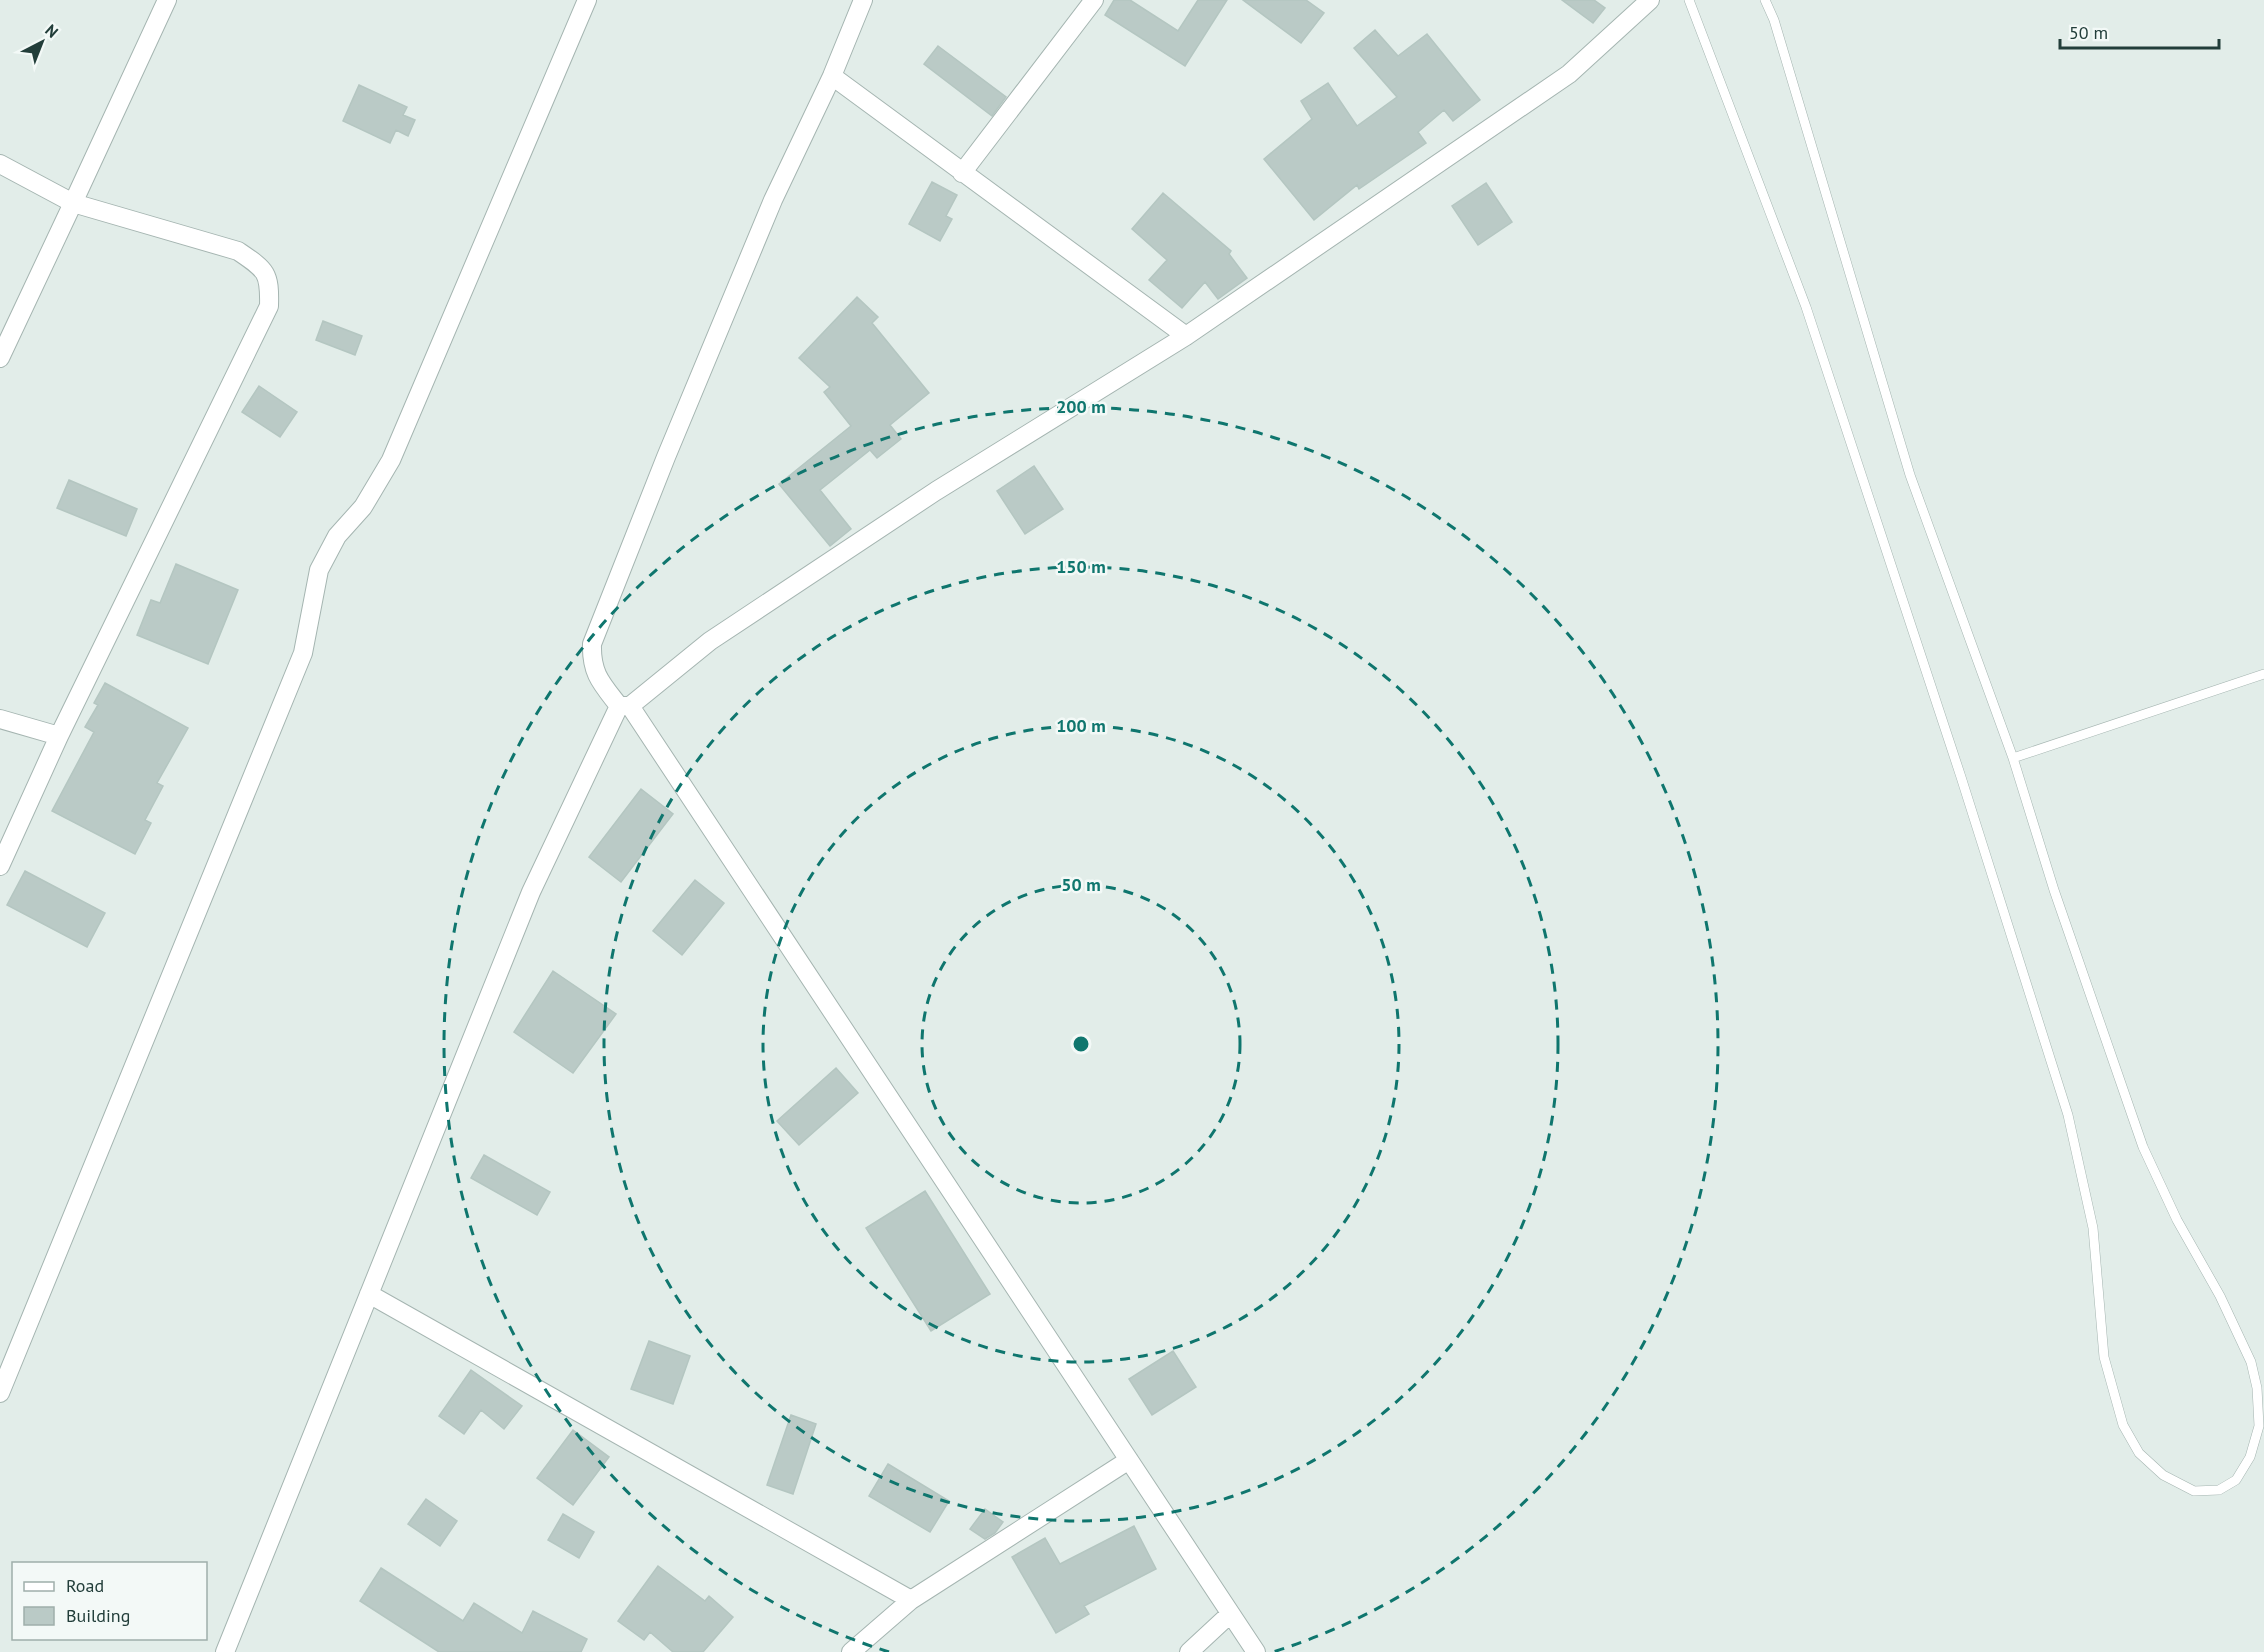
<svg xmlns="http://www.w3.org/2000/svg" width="2264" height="1652" font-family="'PT Sans',sans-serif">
<rect width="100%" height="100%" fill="#e2ede9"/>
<path fill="#bacac6" stroke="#b4c6c1" stroke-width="1.5" d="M1114 0H1130L1178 31 1198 0H1227L1185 66 1105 15Z
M1243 0H1306L1324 13 1301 43Z
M1562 0H1594L1605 8 1593 23Z
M1375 30 1398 56 1427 34 1480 100 1453 121 1444 110 1418 132 1426 143 1359 189 1357 185 1314 220 1264 159 1312 119 1301 101 1328 83 1357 126 1397 97 1354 48Z
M938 46 1006 97 992 116 924 64Z
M359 85 407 107 403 115 415 120 408 136 396 130 390 143 343 121Z
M932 182 957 195 946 216 952 219 940 241 909 224Z
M1486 183 1512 222 1478 245 1452 206Z
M1163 193 1231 251 1229 254 1247 278 1218 299 1205 282 1182 308 1149 280 1167 260 1132 229Z
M857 297 878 317 872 323 929 393 890 425 901 439 877 458 870 450 820 490 851 529 830 546 779 484 851 426 824 392 830 387 799 358Z
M323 321 362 336 355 355 316 340Z
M259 386 297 412 280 437 242 412Z
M1034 466 1063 509 1025 534 997 491Z
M69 480 137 509 126 536 57 508Z
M176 564 238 590 208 664 137 635 151 600 160 603Z
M105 683 188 728 157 783 163 786 145 820 151 823 135 854 52 811 94 732 85 727 98 705 94 703Z
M641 789 673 814 621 882 589 857Z
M25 871 105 913 87 947 7 905Z
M695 880 724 903 682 955 653 931Z
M553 971 616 1014 573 1073 514 1032Z
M836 1068 858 1093 799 1145 777 1121Z
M484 1155 550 1192 537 1215 471 1178Z
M925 1191 990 1294 931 1331 866 1228Z
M649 1341 690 1356 673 1404 631 1389Z
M1173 1351 1196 1387 1152 1415 1129 1379Z
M471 1370 522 1406 504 1429 481 1410 464 1434 439 1416Z
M791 1415 816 1424 793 1494 767 1485Z
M573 1430 609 1457 573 1505 537 1478Z
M888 1464 949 1501 930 1532 869 1496Z
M426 1499 457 1521 440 1546 408 1524Z
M985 1509 1003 1522 995 1533 985 1539 970 1529Z
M563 1514 594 1532 579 1558 548 1540Z
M1134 1526 1156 1569 1084 1606 1089 1614 1056 1633 1012 1557 1045 1538 1060 1564Z
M658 1566 705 1601 709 1596 733 1617 703 1652H673L650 1632 644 1640 618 1621Z
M381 1568 463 1621 474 1603 522 1633 533 1611 587 1639 581 1652H439L360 1601Z"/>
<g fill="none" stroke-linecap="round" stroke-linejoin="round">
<g stroke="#a5b5b1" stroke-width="10">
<path id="service" d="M1689 0 1806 307 1961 777 2068 1115 2093 1228 2104 1357 2123 1425 2139 1453 2163 1475 2194 1491 2219 1490 2236 1480 2250 1457 2259 1426 2257 1388 2251 1362 2220 1296 2177 1220 2143 1147 2054 890 2013 758 1910 475 1774 20 1765 0
M2013 758 2264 674"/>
</g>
<g stroke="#a5b5b1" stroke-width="20">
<path id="minor" d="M863 0 832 76 773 200 666 457 592 644C591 674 602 684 619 706H630L710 641 936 491 1186 336 1569 74 1650 0
M832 76 1186 336
M0 164 73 203 167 0
M962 173 1094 0
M0 358 73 203 238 251C266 270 270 272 269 306L59 736 0 866
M630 706 1256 1652
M0 719 59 736
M369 1294 911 1600
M0 1393 303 653 319 570 337 536 363 507 391 460 587 0
M225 1652 531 892 619 706
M851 1652 911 1600 1129 1460
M1189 1652 1230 1614"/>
</g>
<use href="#service" stroke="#fff" stroke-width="9"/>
<use href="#minor" stroke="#fff" stroke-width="18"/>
</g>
<g fill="none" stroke="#0f766e" stroke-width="3" stroke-dasharray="10 8">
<circle cx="1081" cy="1044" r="159"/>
<circle cx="1081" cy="1044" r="318"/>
<circle cx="1081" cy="1044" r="477"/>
<path d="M889 1652A637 637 0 1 1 1273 1652"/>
</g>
<circle cx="1081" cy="1044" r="9" fill="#0f766e" stroke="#f3f9f7" stroke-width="3"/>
<g font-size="18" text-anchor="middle" font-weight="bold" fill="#0f766e" stroke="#f3f9f7" stroke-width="5" stroke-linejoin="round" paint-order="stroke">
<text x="1081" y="413">200 m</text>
<text x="1081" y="573">150 m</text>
<text x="1081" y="732">100 m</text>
<text x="1081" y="891">50 m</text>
</g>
<rect x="12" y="1562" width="195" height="78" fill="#f3f9f7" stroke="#9faeab" stroke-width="1.5"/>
<rect x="24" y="1582" width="30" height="9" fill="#ffffff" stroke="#9faeab" stroke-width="1.5"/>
<text x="66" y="1592" font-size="18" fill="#223e3a">Road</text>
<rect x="24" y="1607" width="30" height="18" fill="#bacac6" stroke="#9faeab" stroke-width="1.5"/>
<text x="66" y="1622" font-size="18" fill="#223e3a">Building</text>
<g transform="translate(42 42) rotate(42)" stroke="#f3f9f7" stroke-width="4.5" paint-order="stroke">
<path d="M0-4.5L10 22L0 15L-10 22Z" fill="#223e3a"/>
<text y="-9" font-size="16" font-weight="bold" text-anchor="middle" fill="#223e3a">N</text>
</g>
<path d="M2060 39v9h159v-9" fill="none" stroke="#223e3a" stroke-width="3"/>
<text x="2069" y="39" font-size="18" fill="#223e3a" stroke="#f3f9f7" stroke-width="4.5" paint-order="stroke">50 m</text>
</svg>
